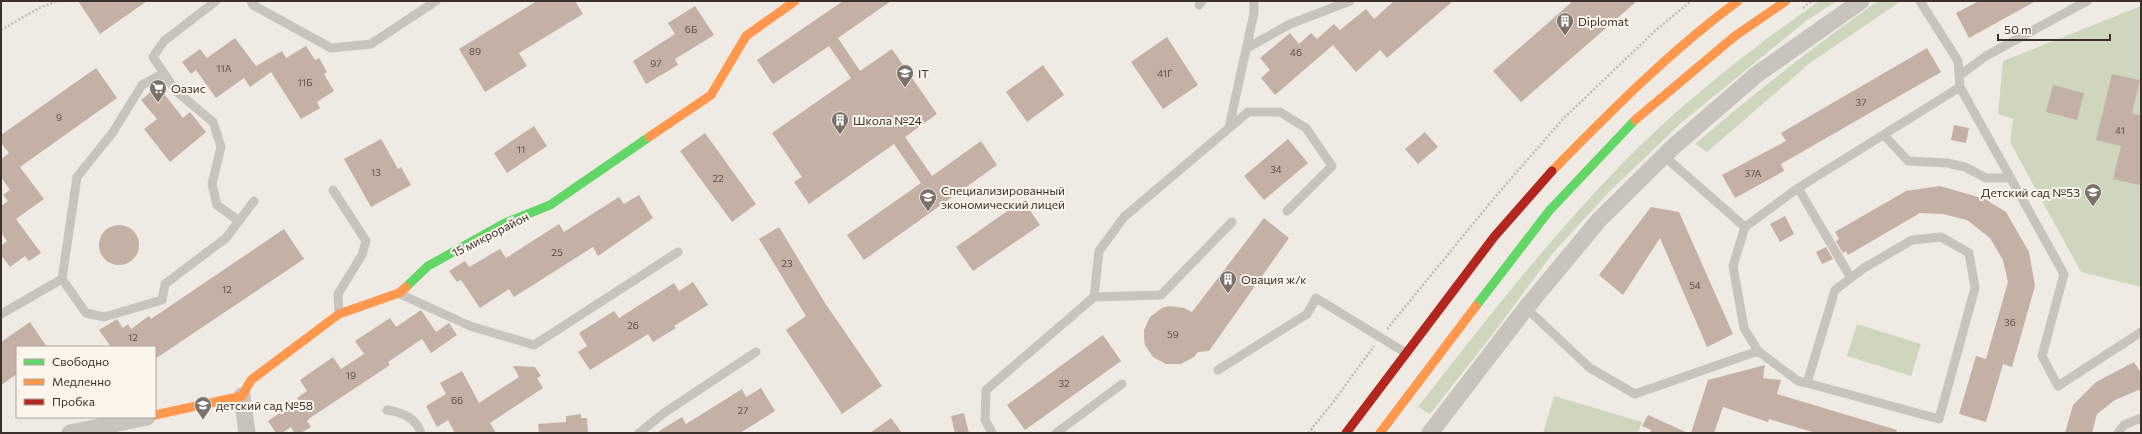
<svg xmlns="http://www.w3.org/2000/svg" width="2142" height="434" font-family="Commissioner,sans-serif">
<rect width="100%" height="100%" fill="#efebe4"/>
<path fill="#cfd6be" d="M1819 1H1837L1806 21 1681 123 1608 193 1553 253 1492 335 1430 414 1418 407C1489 316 1560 224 1643 143 1697 91 1758 44 1819 1Z
M1878 1H1901L1810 63 1707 152 1695 144C1754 93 1815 46 1878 1Z
M2141 6V287L2081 272 2010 142 2013 119 1998 114 2003 61Z
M1857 324 1921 344 1911 376 1847 356Z
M1554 396 1642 422 1638 433H1543Z"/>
<path fill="#c4b0a5" d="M78 1H147L100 34Z
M537 1H575L583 14 519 53 527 66 485 92 459 49Z
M843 1H891L838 38 860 71 892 49 937 114 905 137 932 176 981 141 997 165 864 260 847 235 921 183 894 144 809 204 794 182 802 177 772 133 851 78 829 46 773 84 757 60Z
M1394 1H1453L1387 58 1380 50 1356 72 1333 45 1275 95 1261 78 1270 70 1260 58 1290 33 1299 44 1311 33 1317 39 1334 24 1340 30 1366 9 1374 19Z
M1573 1H1637L1521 102 1493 71Z
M1979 1H2036L1969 38 1956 13Z
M695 6 714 35 675 59 678 65 646 84 633 61 675 34 668 23Z
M1167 37 1198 85 1163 109 1131 62Z
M235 38 256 66 282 51 286 58 306 46 315 60 319 58 327 72 324 74 334 91 317 102 320 108 301 119 271 72 250 87 244 78 216 98 196 70 191 74 182 62 200 49 207 58Z
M1927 48 1941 72 1781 164 1784 171 1735 198 1722 175 1786 141 1781 133Z
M1043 65 1064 95 1027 122 1006 92Z
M96 68 117 98 20 167 44 199 16 219 41 253 29 261 25 256 10 267 1 255V246L7 241 1 232V206L8 201 3 195 10 190 1 177V159L9 153 1 143V135Z
M2112 74 2140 80 2132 113 2141 116V177L2139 185 2113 179 2121 146 2096 140Z
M2053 85 2084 93 2077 120 2046 112Z
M158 86 183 118 190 112 206 132 170 162 144 129 157 119 141 100Z
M1954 125 1969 128 1966 143 1951 140Z
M534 126 547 146 507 173 494 153Z
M1425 132 1438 147 1418 164 1405 149Z
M705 133 756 204 732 222 680 151Z
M381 139 398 169 401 167 411 185 371 207 344 159Z
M1288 139 1308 163 1264 200 1244 176Z
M1940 186 1985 199 2006 212 2029 252 2035 286 2012 367 2003 364 1986 422 1959 414 1976 356 1986 359 2008 282 2003 260 1990 238 1967 220 1943 214 1920 213 1848 255 1846 251 1843 253 1836 241 1839 239 1835 232 1906 191Z
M639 195 653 218 598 256 593 247 514 297 509 289 480 308 461 280 457 282 449 271 465 261 469 267 500 249 506 258 559 224 564 232 619 197 624 204Z
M1023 200 1040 225 973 271 956 247Z
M1651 207 1679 212 1733 334 1707 347 1660 238 1623 295 1599 275Z
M1785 216 1794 234 1780 242 1770 224Z
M1264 218 1289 238 1209 351 1198 352 1194 357 1181 364H1166L1153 357 1145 345 1144 338V330L1150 317 1162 308 1169 306 1184 308 1192 312Z
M99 245a20 20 0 1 1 40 0a20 20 0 1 1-40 0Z
M779 227 825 303 882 386 842 414 786 330 806 316 759 239Z
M284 229 304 259 155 359V347H111L99 330 117 319 123 328 128 324 131 329 149 316 151 319Z
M1826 247 1833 259 1822 264 1816 252Z
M693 282 708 305 674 326 676 328 653 342 648 334 590 370 578 352 587 346 579 333 614 311 619 318 674 283 679 291Z
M421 310 436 332 449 323 457 335 431 353 422 339 388 362 390 365 310 418 307 421 311 427 301 433H294L291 427 282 433H276L268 421 299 400 297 398 307 391 300 380 333 357 341 369 364 354 355 341 390 318 396 327Z
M30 322 47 347H17V374L1 385V342Z
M1103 335 1121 361 1025 430 1007 405Z
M2134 362 2141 373V389L2115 400 2097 414 2092 433H2065L2073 405 2096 382Z
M1765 365 1763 378 1781 380 1777 394 1897 430 1896 433H1816L1769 419 1768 422 1723 407 1714 433H1691L1708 380Z
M513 366 535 367 541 376 537 378 543 388 490 423 496 433H455L448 420 437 427 426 406 446 394 440 383 462 371 479 403 519 377Z
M761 388 775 411 740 433H656L682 417 686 424 742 389 746 397Z
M964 413 969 433H955L951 416Z
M581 414V418H587L588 433H539L538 424 566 422V416Z
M1648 415 1688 433H1650L1651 430 1642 426Z
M891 418 902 433H870Z"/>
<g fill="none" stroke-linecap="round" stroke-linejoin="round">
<path stroke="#c2bcb5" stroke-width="2.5" stroke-dasharray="2 2" stroke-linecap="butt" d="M1803 8 1812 1
M1 30 39 8 57 1
M1387 329 1495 197 1563 119 1656 30 1691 1
M1311 429 1315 433
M1308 433 1331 405 1374 346"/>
<path stroke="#c9c3bd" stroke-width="9" d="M216 1 164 41 153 57 176 91 213 122 221 147 212 184 217 205 239 221
M251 1 253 5 331 48 371 44 436 1
M1199 5 1202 1
M1247 48 1290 24 1350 1
M1959 76 1986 56 2087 1
M1960 87 2064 274 2042 356 2058 386 2141 332
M1229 127 1254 13V1
M1884 135 1908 161 1947 163 1965 167 1986 178H2010
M1664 156 1745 227 1733 266 1744 328 1758 351 1798 381 1807 383 1939 419 1975 288 1969 253 1941 237 1912 240 1864 268 1835 290 1807 383
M333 190 366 241 362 255 338 294 339 314
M1745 227 1798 188
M1851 278 1798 188 1960 87 1958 61 1920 1
M62 279 77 177 113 132 142 85 164 73
M400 294 470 326 534 345 678 252
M1094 297 1099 251 1124 217 1248 112H1280L1306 128 1332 166 1287 211
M1526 308 1590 368 1635 394 1758 351
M1 314 62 279 86 313 104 317 162 300 165 284 226 238 254 201
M1218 370 1307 314 1316 298 1406 353
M387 410C402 412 416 418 421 433
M639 433 664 413 756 352
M992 433 985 420 986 390 1094 297 1161 295 1232 222
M1056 433 1122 384
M2118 433 2124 425 2141 418"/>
<path stroke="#c9c3bd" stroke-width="17" d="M242 396 247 433
M70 433 147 417
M1430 433 1526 308 1599 220 1673 147 1756 75 1861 1"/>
<path stroke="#63d668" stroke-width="9" d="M406 287 428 266 505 223 550 205 649 137
M1476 306 1549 211 1635 120"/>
<path stroke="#ff974d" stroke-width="9" d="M1635 120 1735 36 1786 1
M649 137 711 95 746 36 795 1
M1552 171C1611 111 1670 51 1738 1
M155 415 242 396 251 380 339 314 399 293 406 287
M1380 433 1476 306"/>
<path stroke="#b3261e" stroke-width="9" d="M1346 433 1494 237 1552 171"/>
</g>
<defs>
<g id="building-pin" transform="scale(0.9)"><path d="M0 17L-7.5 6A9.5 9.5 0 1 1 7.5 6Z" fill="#7a716b" stroke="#fbf5ec"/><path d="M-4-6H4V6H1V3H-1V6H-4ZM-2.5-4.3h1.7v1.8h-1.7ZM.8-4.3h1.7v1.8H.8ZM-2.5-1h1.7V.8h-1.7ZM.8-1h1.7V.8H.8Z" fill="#fff"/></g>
<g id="school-pin" transform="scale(0.9)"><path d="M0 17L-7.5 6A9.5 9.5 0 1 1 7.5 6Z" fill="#7a716b" stroke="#fbf5ec"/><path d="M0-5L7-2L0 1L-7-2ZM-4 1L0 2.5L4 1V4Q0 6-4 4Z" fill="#fff"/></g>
<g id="supermarket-pin" transform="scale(0.9)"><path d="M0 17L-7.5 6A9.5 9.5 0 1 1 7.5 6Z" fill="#7a716b" stroke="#fbf5ec"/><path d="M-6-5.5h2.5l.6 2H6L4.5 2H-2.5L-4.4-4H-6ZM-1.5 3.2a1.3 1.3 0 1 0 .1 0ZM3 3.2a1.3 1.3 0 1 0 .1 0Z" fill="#fff"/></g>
</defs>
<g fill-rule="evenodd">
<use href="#building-pin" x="1565" y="21"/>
<use href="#school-pin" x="905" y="73"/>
<use href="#supermarket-pin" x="158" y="88"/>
<use href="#building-pin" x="840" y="120"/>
<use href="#school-pin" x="2093" y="192"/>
<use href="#school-pin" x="928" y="197"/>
<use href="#building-pin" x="1228" y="279"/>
<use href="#school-pin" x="203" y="405"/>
</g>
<g text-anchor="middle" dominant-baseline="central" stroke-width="4" stroke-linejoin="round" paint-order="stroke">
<g font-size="10" fill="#5d5049">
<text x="691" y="29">6Б</text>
<text x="475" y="51">89</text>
<text x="1296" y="52">46</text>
<text x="656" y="63">97</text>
<text x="224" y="68">11А</text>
<text x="1165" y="73">41Г</text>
<text x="305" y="82">11Б</text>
<text x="1861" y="102">37</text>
<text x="59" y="117">9</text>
<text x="2120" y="130">41</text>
<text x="521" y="149">11</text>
<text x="1276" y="169">34</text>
<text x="376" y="172">13</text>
<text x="1753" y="173">37А</text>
<text x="718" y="178">22</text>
<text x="557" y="252">25</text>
<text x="787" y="263">23</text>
<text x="1695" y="285">54</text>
<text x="227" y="289">12</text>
<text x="2010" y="322">36</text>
<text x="633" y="325">26</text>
<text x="1173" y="334">59</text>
<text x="133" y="337">12</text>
<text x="351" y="375">19</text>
<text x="1064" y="383">32</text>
<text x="457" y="400">66</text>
<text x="743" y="410">27</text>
</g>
<g font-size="12" fill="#3b302a" stroke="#fbf5ec" text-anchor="start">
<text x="1578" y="21">Diplomat</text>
<text x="918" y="73">IT</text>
<text x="171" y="88">Оазис</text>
<text x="853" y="120">Школа №24</text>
<text x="941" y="190">Специализированный<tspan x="941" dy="14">экономический лицей</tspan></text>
<text x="2080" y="192" text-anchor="end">Детский сад №53</text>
<text x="1241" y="279">Овация ж/к</text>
<text x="216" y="405">детский сад №58</text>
</g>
<g font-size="12" fill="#3b302a" stroke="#fbf5ec">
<text transform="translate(490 234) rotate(-27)">15 микрорайон</text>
</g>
</g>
<rect width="2142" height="434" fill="none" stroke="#3b302a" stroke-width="4"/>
<rect x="16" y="346" width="140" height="72" fill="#fbf5ec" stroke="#aea69e"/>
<rect x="24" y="359" width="20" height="6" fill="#63d668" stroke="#aea69e"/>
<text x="52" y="366" font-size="12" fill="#3b302a">Свободно</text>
<rect x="24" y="379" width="20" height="6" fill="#ff974d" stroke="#aea69e"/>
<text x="52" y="386" font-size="12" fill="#3b302a">Медленно</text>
<rect x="24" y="399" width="20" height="6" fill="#b3261e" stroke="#aea69e"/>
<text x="52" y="406" font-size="12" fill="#3b302a">Пробка</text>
<path d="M1998 34v6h112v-6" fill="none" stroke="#3b302a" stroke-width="2"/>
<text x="2004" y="34" font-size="12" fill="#3b302a" stroke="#fbf5ec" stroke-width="3" paint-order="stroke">50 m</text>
</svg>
